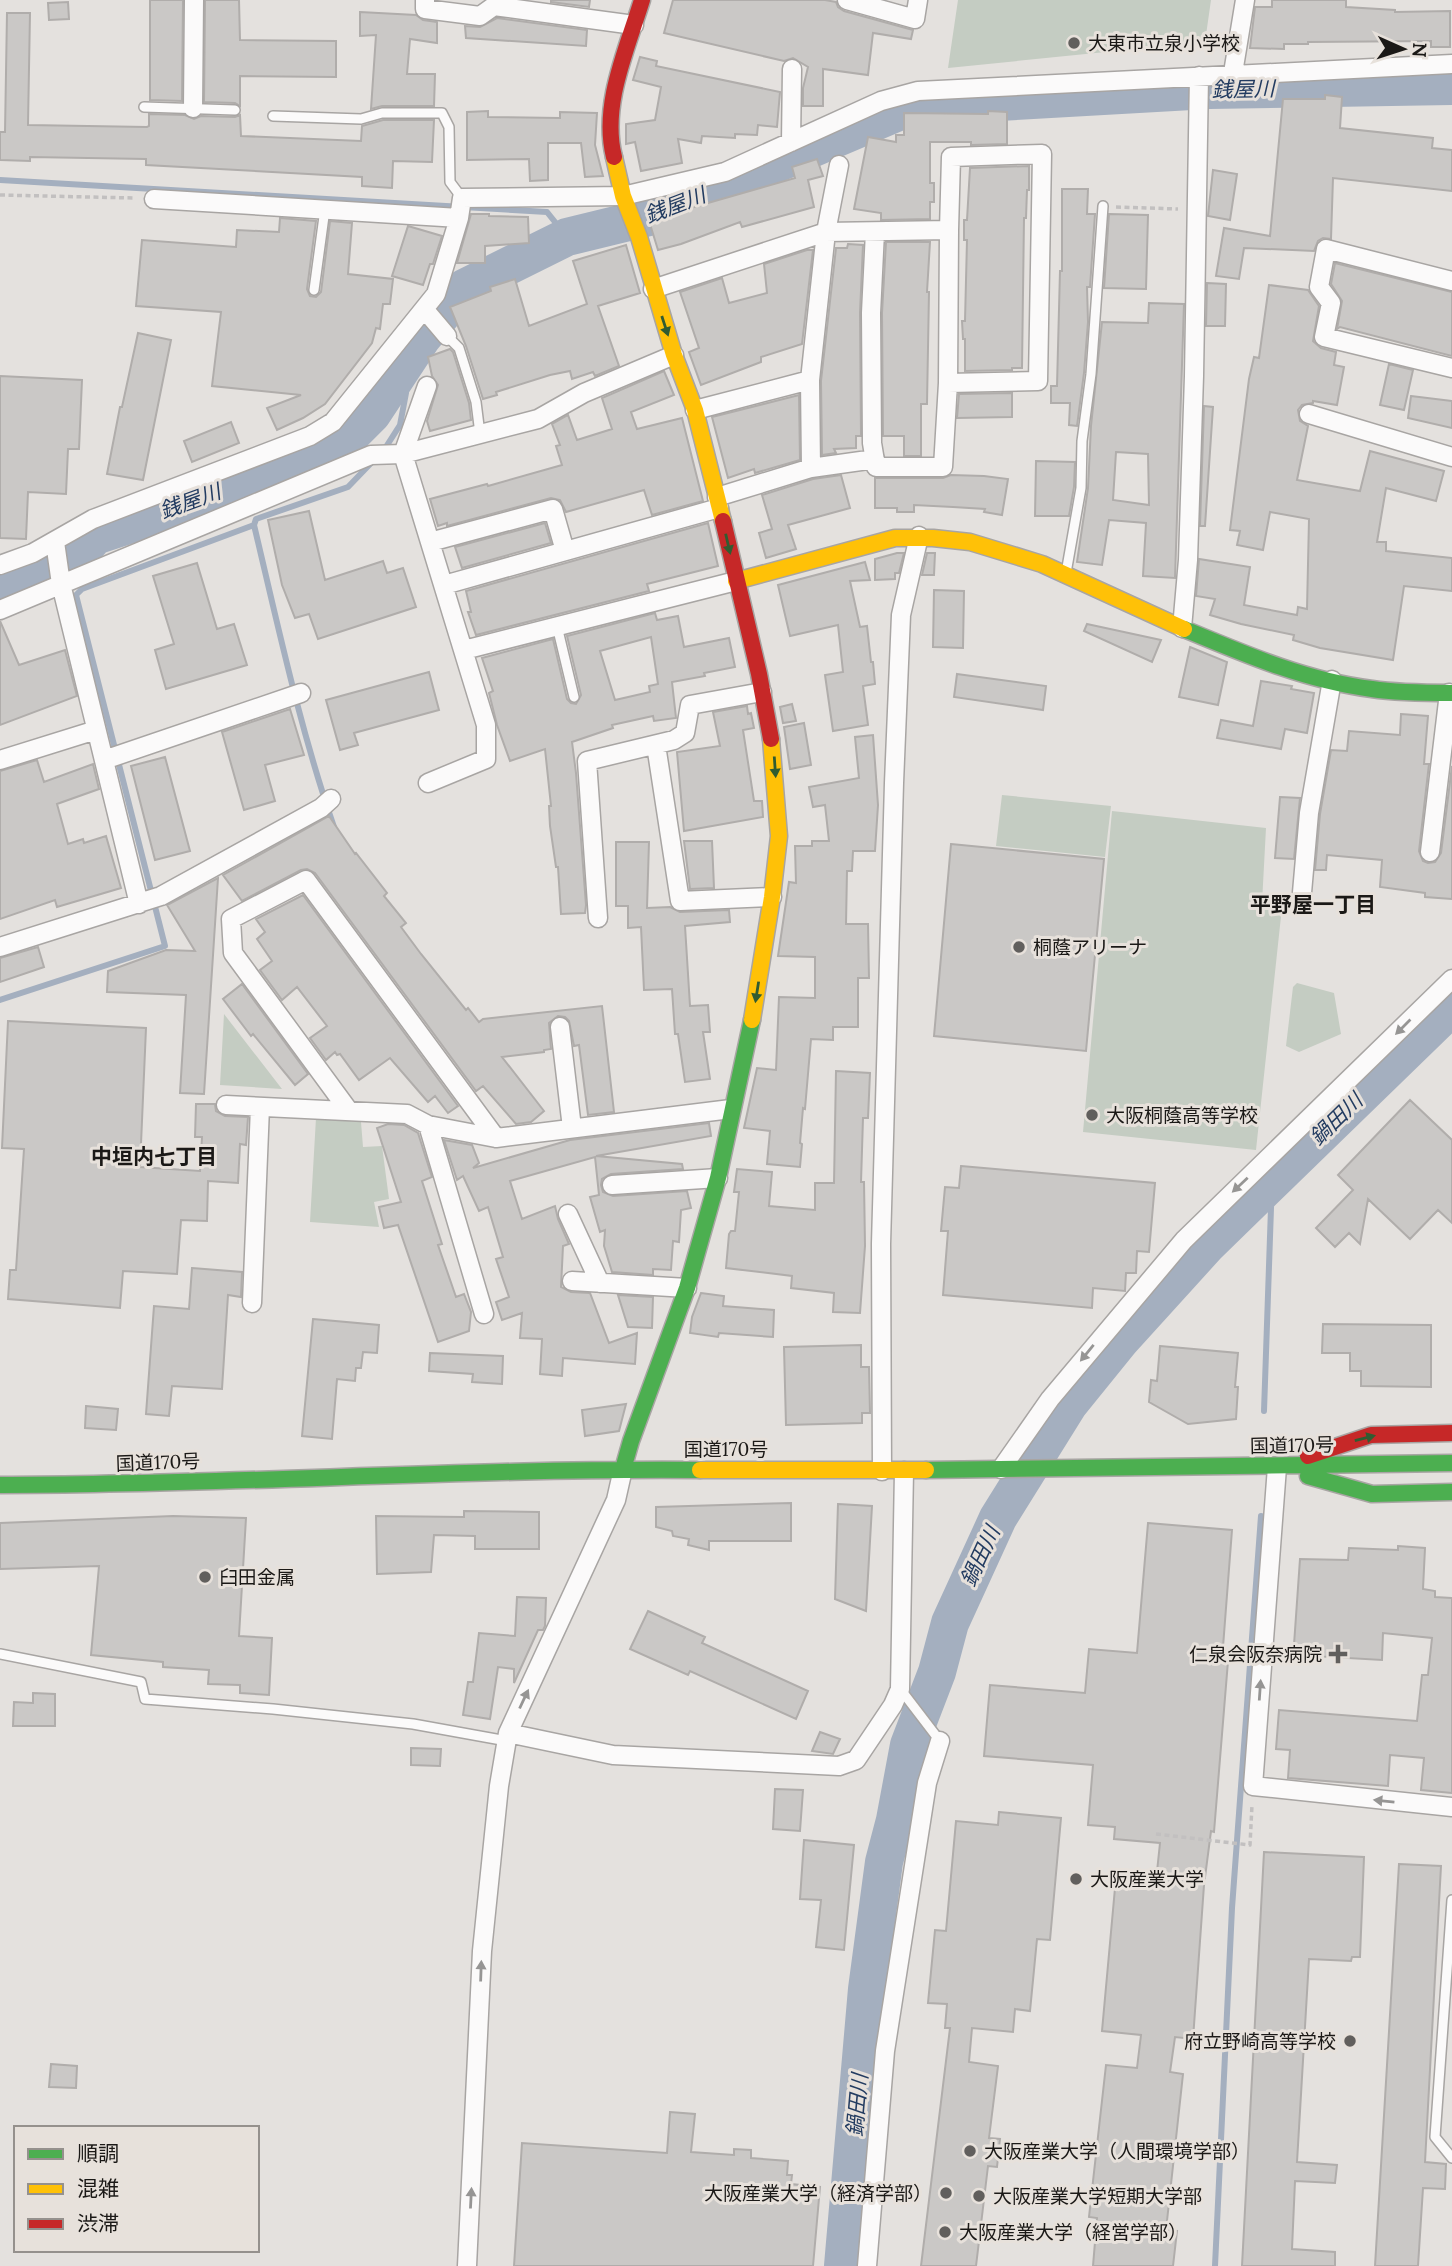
<svg xmlns="http://www.w3.org/2000/svg" width="1452" height="2266" font-family="Lora,'Noto Sans JP',serif">
<rect width="100%" height="100%" fill="#e4e1de"/>
<path fill="#c4ccc2" d="M958 0H1211L1205 42 948 68Z
M1002 795 1111 806 1105 857 996 846Z
M1112 811 1266 828 1262 903 1282 907 1256 1150 1083 1132Z
M1297 983 1334 993 1341 1034 1299 1052 1286 1046 1293 987Z
M224 1014 282 1089 220 1085Z
M316 1118 361 1122 363 1147 382 1146 389 1199 374 1202 379 1227 310 1222Z"/>
<g fill="none" stroke-linecap="round" stroke-linejoin="round">
<path stroke="#a4afbf" stroke-width="6" d="M0 180 547 212 567 237
M384 450 400 425 406 393 395 376
M254 525C278 626 300 729 334 827
M0 1000 165 946 76 595 82 589 254 525 256 519 348 487 374 460
M1264 1411 1272 1179
M1215 2266 1232 1908 1261 1516"/>
<path stroke="#a4afbf" stroke-width="38" d="M0 584 81 552 95 536 177 509 237 482 318 454 351 435 372 414 422 338 464 288 567 237 653 216 910 107 1209 90 1452 86
M843 2266 867 1989 884 1862 895 1820 909 1745 937 1672 950 1623 998 1518 1069 1404 1120 1341 1208 1244 1452 1007"/>
</g>
<path fill="#cac8c6" stroke="#b0adab" stroke-width="2" fill-rule="evenodd" d="M150 0H183L182 101 150 100Z
M205 0H239L240 40 336 41V77L240 76V106L235 103 204 102Z
M551 0H590L589 7 551 2Z
M673 0H825L836 2 838 7 844 11 913 30 911 39 873 33 868 75 823 69V106H803V88L808 67 793 58 784 61 664 33Z
M1272 0H1346V7L1395 10V12L1450 11V47H1431V41L1308 42V44H1284V49L1250 48 1255 7H1272Z
M68 2 69 19 49 20 48 3Z
M360 12 416 15 423 20 437 22V43L410 39 407 74H435L434 106H382L371 109 376 35 360 36Z
M7 13H30L28 125 147 127 149 126V114L185 115 194 119 201 116 235 117 240 115 241 136 361 141 362 126 383 120H434L432 162 393 161 392 188 362 186V177L146 165V159L30 157V161L0 160V132H5Z
M497 18 587 30 586 46 466 38 465 26 480 27Z
M640 57 657 61 656 66 780 92 777 127 758 125 757 135 735 134V138L702 136 701 143 678 139 682 163 641 171 635 142 626 144V124L655 120 661 87 633 80Z
M1325 95 1342 97 1340 128 1433 138 1432 148 1452 150V191L1333 178 1331 239 1323 238 1318 241 1314 251 1244 248 1239 279 1216 276 1224 228 1270 236 1283 99H1325Z
M488 111V117L560 118V112L597 113 595 145 603 176 585 177 581 143H548V180L530 181 529 159 467 160V112Z
M988 111 1007 112V144L971 145V142H930V183H934V202H930V219L881 220V213L854 209 868 137 896 142V135H904V113L988 114Z
M817 159 823 176 808 180 814 207 742 227 740 222 681 244 658 250 650 224 672 217 671 215 680 211 795 178 792 167Z
M1029 166V190H1027L1026 218H1024L1022 368H1012V370L965 371V339H963L962 321H965L967 240H964V220H967L970 168Z
M1213 170 1237 174 1230 220 1208 216Z
M1062 189H1088L1087 214H1095L1090 287H1087L1088 322 1084 373 1077 426 1069 425 1070 403H1051V386H1057L1060 271H1062Z
M471 214H489V216L528 217 529 243 485 246V263H457Z
M1109 214 1148 215 1146 289 1104 288Z
M280 218 316 221 307 289 310 296 316 297 321 292 330 221 352 223 348 274 393 279 390 304H383L380 329 376 328 372 343 325 404 303 418 277 430 267 408 301 395 212 386 221 312 136 306 142 240 236 247 237 230 279 232Z
M408 226 442 236 433 264H430L423 285 392 276Z
M886 242H930L927 292H929L927 404H921V456H904V436H883L882 313Z
M848 244 863 245 860 313 861 436H856V448L834 449 836 453 822 455 821 381 836 248H847Z
M626 245 640 293 598 306 619 366 595 376 593 372 572 379 570 371 550 375 496 392 497 395 483 399 466 346 450 307 491 291 490 287 515 279 529 326 587 304 573 261Z
M807 250H813L802 344 761 357V362L701 385 689 352 699 348 680 292 722 278 729 303 767 293 764 264Z
M1335 263 1452 292V356L1340 327 1337 329 1342 301 1331 284Z
M1207 283 1226 284 1225 326H1206Z
M1269 285 1308 290 1319 306 1313 341 1321 348 1336 352 1334 365 1344 367 1337 405 1313 401V403L1302 405 1298 410 1300 421 1308 426 1297 480 1360 491 1370 451 1444 471 1436 501 1386 488 1377 542H1386V551L1452 558V591L1404 586 1393 660 1320 648 1293 640 1294 635 1241 624 1210 615 1215 599 1196 596 1199 559 1250 567 1244 605 1297 615 1298 607 1307 609 1309 519 1270 512 1263 550 1237 545 1240 531 1230 530 1249 379 1254 357 1259 358Z
M1149 303 1184 304 1175 578 1143 576 1146 523 1109 520 1102 565 1077 562 1088 488 1091 426 1102 322 1148 323ZM1116 452 1148 454 1149 505 1113 500Z
M138 333 171 340 143 480 107 474 120 407H122Z
M450 349 453 352 469 403 471 420 430 431 427 421 438 385 432 376 428 357Z
M1389 364 1413 370 1404 410 1380 405Z
M664 371 674 395 631 412 637 429 682 418 703 501 652 515 644 490 566 512 560 500 551 498 447 526V523L438 526 430 499 487 484 488 486 562 465 556 446 560 445 552 424 568 415 577 440 612 429 602 398Z
M0 376 82 380 79 449H68L66 494 28 492 26 539 0 538Z
M1012 393V417L957 418 959 394Z
M799 395 800 460 755 473 754 469 728 478 712 417Z
M1411 396 1452 401V428L1408 418Z
M1204 406 1213 407 1205 526H1200Z
M231 422 239 443 192 462 184 441Z
M1036 461 1075 462 1074 487 1069 516H1035Z
M841 475 850 508 788 525 796 549 766 558 759 533 772 529 762 495 813 479Z
M951 475 984 476 1008 479 1002 515 984 512 985 509 953 507 914 505V512H897V508H875V478H943Z
M309 511 325 580 383 561 387 573 403 568 416 607 318 639 309 614 295 618 282 585 268 520Z
M545 523 551 543 462 568 455 547Z
M708 523 718 566 647 584 649 591 476 635 468 612H471L466 591Z
M897 553H904L899 573H895V579L875 580V559Z
M927 553H935L934 575H922Z
M865 562 870 580 850 581 860 627 867 626 871 662H873L875 684 863 686 868 725 833 731 825 675 843 672 838 625 790 636 778 585Z
M197 563 217 629 234 624 247 665 166 689 155 650 174 644 153 576Z
M934 590 964 591 963 648 933 647Z
M655 613 657 620 678 616 684 647 729 638 735 667 704 673 705 676 672 682 676 718 654 721 653 716 612 725 613 728 572 742 576 773 586 905 585 913 561 914 558 867H556L550 826 549 806H551L545 749 510 761 497 725 489 693 493 691 482 658 553 639 567 699 571 703 576 704 581 695 567 636ZM651 637 658 684 649 686 650 692 615 700 600 651Z
M0 621 19 665 65 650 77 696 0 725Z
M1087 624 1161 640 1152 662 1084 631Z
M1190 647 1227 662 1218 705 1179 697Z
M429 672 439 710 354 733 358 745 340 750 326 700Z
M957 674 1046 686 1043 710 954 697Z
M1261 681 1292 686 1291 689 1314 693 1307 733 1285 729 1281 749 1217 738 1221 720 1253 726Z
M792 704 796 721 783 723 780 707Z
M747 706 748 714 751 713 754 728 743 730 754 801H762L763 817 684 831 677 752 720 746 713 712Z
M290 709 304 755 265 765 275 801 244 810 222 732Z
M1401 714 1428 716 1424 764H1429L1419 851 1423 861 1428 863 1435 862 1441 853 1452 766V899L1425 897V893L1380 887 1382 860 1327 855 1326 870H1315L1320 814 1331 750 1347 751 1349 731 1400 735Z
M804 723 811 765 790 769 784 727Z
M873 735 878 805 875 851H853L852 871H847L846 924H868L869 978H858V1027H833V1040L811 1039 805 1109 803 1108 800 1143 802 1144 800 1167 767 1164 770 1131 744 1128 757 1068 776 1070 779 997 815 998V957L778 956 789 882 796 883 795 846H812V841H829L825 805 813 807 809 787 859 778 855 737Z
M165 757 190 851 155 860 131 766Z
M37 760 44 782 93 764 99 789 57 804 68 844 83 839 84 843 106 836 121 888 57 907 55 900 0 919V771Z
M1280 797 1300 798 1294 859 1275 858Z
M329 816 355 854 356 853 387 893 384 896 406 923 401 927 421 954 466 1010 468 1008 479 1022 483 1019 602 1006 614 1112 588 1115 579 1045 574 1046 569 1021 565 1017 558 1016 549 1023 551 1049 544 1050V1052L502 1057 544 1111 531 1122 516 1124 483 1086 476 1091 315 873 307 869 301 870 242 901 223 875Z
M684 841H712L714 888 690 889Z
M616 842H649L647 908 670 907 680 912 729 910 730 922 685 926 690 1006 708 1005 710 1032H703L710 1079 685 1082 678 1034H675L672 989 644 990 641 927 628 928V906H616Z
M951 844 1104 859 1086 1051 934 1036Z
M218 878 204 1094 180 1093 186 995 107 992 108 971 166 950 195 951 167 905Z
M303 895 458 1106 448 1113 435 1096 428 1102 390 1058 359 1080 340 1054 337 1055 335 1052 326 1060 310 1038 327 1026 297 987 282 1000 260 970 272 961 257 939 265 932 256 919Z
M38 947 44 967 0 982V958Z
M242 984 308 1074 295 1085 253 1034 251 1036 223 999Z
M8 1021 146 1028 140 1167 200 1171 202 1137H195L196 1104H215L216 1111 225 1116 248 1117 246 1145 240 1144 238 1183 208 1181 207 1221 181 1220 177 1274 123 1271 120 1308 8 1299 10 1270H16L24 1149 2 1148Z
M836 1071 870 1073 868 1118H863L861 1182H864L865 1246 860 1313 833 1312 834 1293 791 1288 792 1276 726 1268 729 1234 731 1231H735L739 1192H734L737 1169 772 1172 769 1206 815 1210V1183H834Z
M1410 1100 1452 1140V1223L1438 1210 1410 1239 1368 1199 1360 1244 1349 1233 1335 1247 1316 1228 1353 1190 1338 1175Z
M709 1123 711 1136 596 1156 682 1164 683 1169 611 1174 602 1179 601 1185 603 1192 613 1196 687 1191 691 1208 681 1210 679 1242 673 1241 671 1270 653 1269V1275L612 1272 604 1246 605 1230 600 1232 590 1197 599 1195 595 1157 510 1181 522 1219 555 1206 558 1219 569 1244 563 1246 561 1287 571 1292 590 1293 609 1343 637 1333 635 1364 563 1358 562 1376 540 1374 542 1339 520 1338 522 1313 502 1320 496 1302 509 1297 496 1259 503 1257 488 1207 479 1211 463 1176 457 1180 444 1140 472 1145 479 1163 473 1168 570 1140Z
M388 1124 404 1125 418 1133 432 1177 422 1181 442 1244 438 1245 456 1297 464 1294 471 1312 469 1331 438 1342 398 1225 384 1228 379 1207 401 1202 377 1128Z
M961 1166 1155 1183 1149 1252 1137 1251 1136 1273H1126L1125 1291 1093 1288 1092 1308 943 1295 948 1231H941L945 1187 959 1188Z
M192 1268 242 1272 241 1297 228 1295 222 1389 172 1386 169 1416 146 1414 154 1306 189 1309Z
M701 1293 724 1296 723 1306 774 1310 773 1337 719 1333 718 1337 690 1333 692 1317Z
M618 1295 653 1297 652 1328 628 1327Z
M313 1319 379 1325 377 1353 363 1352 361 1368H356L355 1381 337 1379 332 1439 302 1436Z
M1323 1324 1431 1325V1387L1361 1386V1371H1350V1353H1322Z
M861 1345V1367H869L870 1413H862V1423L786 1425 784 1347Z
M1160 1346 1238 1353 1235 1387H1238L1236 1419 1188 1424 1149 1402 1151 1380 1157 1381Z
M430 1353 503 1356 502 1384 472 1382 473 1374 429 1371Z
M626 1404 619 1431 585 1436 582 1410Z
M86 1406 118 1409 116 1430 85 1428Z
M791 1503V1541H709V1550L688 1545 689 1539 673 1536 672 1531 656 1527V1507Z
M838 1504 872 1506 866 1611 835 1599Z
M464 1511 539 1512V1549H475V1536L434 1535 431 1572 377 1574 376 1516 464 1517Z
M173 1516 246 1518 239 1636 272 1638 269 1695 240 1693V1685L208 1684 209 1670 163 1667V1662L91 1655 99 1566 0 1569V1523Z
M1148 1523 1232 1530 1222 1660 1228 1661 1214 1832 1211 1831 1204 1885 1193 2039 1175 2037 1170 2072 1183 2074 1166 2230 1177 2231 1173 2266H1093L1097 2218 1089 2217 1106 2065 1137 2068 1141 2035 1102 2031 1116 1877 1156 1881 1160 1843 1114 1839 1115 1827 1088 1825 1093 1765 984 1756 990 1685 1085 1693 1089 1649 1137 1653Z
M1398 1546 1425 1548 1423 1589 1435 1591V1597L1452 1598V1793L1421 1790 1424 1758 1390 1755 1388 1786 1288 1778 1290 1750 1276 1749 1279 1710 1417 1721 1422 1675H1428L1432 1638 1383 1633 1382 1660 1313 1656V1661L1293 1659 1300 1559 1348 1560 1349 1548 1398 1550Z
M517 1597 546 1598 545 1626 543 1630H538L514 1683V1669L498 1667 490 1719 463 1715 468 1682H473L479 1633 515 1636Z
M648 1611 705 1637 702 1643 808 1691 796 1719 690 1671 688 1675 630 1649Z
M33 1693 55 1694V1726H13L14 1702 33 1703Z
M820 1732 840 1739 833 1754 812 1751Z
M411 1748 441 1749 440 1766 411 1765Z
M775 1789 803 1790 800 1831 773 1829Z
M999 1812 1061 1818 1050 1940 1037 1939 1030 2011 1015 2009 1013 2032 972 2028 969 2062 998 2066 989 2138 1000 2139 997 2167 988 2166 976 2266H921L950 2028H945L947 2004 928 2003 935 1930 946 1931 956 1821 998 1825Z
M804 1840 854 1845 844 1950 816 1947 821 1900 800 1899Z
M1264 1852 1364 1857 1360 1957H1352L1351 1961 1309 1959 1297 2162 1337 2165 1335 2183 1295 2181 1292 2249 1335 2252V2266H1242Z
M1399 1864 1441 1866 1425 2162 1446 2164 1445 2189 1423 2188 1418 2266H1375Z
M51 2064 77 2066 76 2088 49 2087Z
M670 2112 695 2114 691 2152 734 2155V2149L751 2150V2158L788 2161 787 2175H792L791 2184 820 2187 813 2266H514L522 2143 667 2153Z"/>
<g fill="none" stroke-linecap="round" stroke-linejoin="round">
<g stroke="#a8a5a3" stroke-width="12">
<path id="lane" d="M144 107 235 110
M273 116 361 119 382 113H442L449 127 450 182 462 198
M314 290 325 209
M447 336 459 348 476 402 480 434
M1066 573 1081 488 1082 441 1091 374 1103 206
M557 626 574 697
M0 1654 141 1682 145 1699 273 1709 413 1724 507 1741
M901 1690 940 1741
M1452 1900 1435 2137 1452 2158"/>
</g>
<g stroke="#a8a5a3" stroke-width="21">
<path id="street" d="M425 0V9L480 16 494 6 634 25
M847 0 915 19 918 0
M1233 73 1245 0
M193 108 194 0
M791 142 792 69
M154 199 459 218
M1452 281 1326 249 1319 287 1331 303 1324 337 1452 368
M653 289 826 232 949 230 948 383 943 467H876L872 443 871 313 875 232
M425 310 447 336
M948 383 1038 381 1042 154 951 157 949 230
M427 386 403 454 486 725V759L428 783
M695 410 810 380
M1309 414 1452 457
M811 468 810 380 826 232 839 165
M717 497 811 468 875 459
M55 542 61 584 139 904
M430 542 553 509 565 551
M0 565 33 553 93 519 310 436 333 422 436 294 459 218 462 198 623 196 725 172 881 101 918 91 1452 64
M444 585 719 508
M0 610 371 455 403 454 538 419 584 393 674 355
M1182 628 1188 560 1194 376 1199 76
M464 650 736 581
M656 745 680 901 772 897
M0 760 96 730
M104 760 301 693
M1430 852 1449 693
M1301 904 1309 813 1332 680
M598 918 587 761 674 740 685 733 690 705 762 692
M0 947 161 896 321 808 331 799
M560 1027 572 1128
M226 1105 407 1114 428 1125 496 1138 731 1109
M349 1111 233 953 231 919 306 880 496 1138
M428 1125 484 1314
M612 1185 718 1178
M568 1214 600 1283
M572 1281 687 1288
M252 1303 260 1107
M1277 1467 1253 1786 1452 1807
M1001 1469 1050 1399 1184 1240 1452 979
M882 1471 881 1244 894 783 901 615 919 536
M508 1733 613 1755 839 1766 856 1760 893 1705 900 1689 904 1471
M467 2266 482 1951 499 1786 508 1733 616 1500 623 1469
M867 2266 885 2051 927 1783 940 1741"/>
</g>
<g stroke="#a8a5a3" stroke-width="19">
<path id="fast" d="M1184 629C1244 654 1307 681 1372 689 1398 693 1425 693 1452 693
M623 1469 631 1441 687 1288 718 1178 752 1020
M926 1470 1452 1463
M1308 1476 1372 1494 1452 1492
M0 1485C233 1485 466 1468 700 1470"/>
</g>
<g stroke="#a8a5a3" stroke-width="19">
<path id="slow" d="M614 157 623 196 639 237 674 355 695 410 723 521
M736 581 895 538H933L970 542 1042 564 1184 629
M752 1020 772 897 779 836 771 739
M700 1470H926"/>
</g>
<g stroke="#a8a5a3" stroke-width="19">
<path id="jam" d="M614 157C601 105 627 49 642 0
M723 521 759 674 771 739
M1308 1456 1371 1435 1452 1433"/>
</g>
<path stroke="#c2c0c0" stroke-width="3.5" stroke-dasharray="5 3.5" stroke-linecap="butt" d="M0 195 134 198
M1116 207 1178 209
M1156 1834 1250 1845 1252 1805"/>
<use href="#lane" stroke="#fbfafa" stroke-width="9"/>
<use href="#street" stroke="#fbfafa" stroke-width="18"/>
<use href="#fast" stroke="#4caf50" stroke-width="16"/>
<use href="#slow" stroke="#ffc107" stroke-width="16"/>
<use href="#jam" stroke="#c62828" stroke-width="16"/>
</g>
<defs><path id="oneway-solid" d="M-6-.8H1V-3.2L6.5 0L1 3.2V.8H-6Z" transform="scale(1.75)"/></defs>
<g fill="#315c31">
<use href="#oneway-solid" transform="translate(665 326) rotate(72)"/>
<use href="#oneway-solid" transform="translate(728 544) rotate(77)"/>
<use href="#oneway-solid" transform="translate(775 767) rotate(86)"/>
<use href="#oneway-solid" transform="translate(757 992) rotate(99)"/>
<use href="#oneway-solid" transform="translate(1365 1438) rotate(-14)"/>
</g>
<g fill="#969594">
<use href="#oneway-solid" transform="translate(1403 1027) rotate(135)"/>
<use href="#oneway-solid" transform="translate(1240 1185) rotate(137)"/>
<use href="#oneway-solid" transform="translate(1087 1353) rotate(129)"/>
<use href="#oneway-solid" transform="translate(1260 1690) rotate(-86)"/>
<use href="#oneway-solid" transform="translate(524 1699) rotate(-65)"/>
<use href="#oneway-solid" transform="translate(1384 1801) rotate(-174)"/>
<use href="#oneway-solid" transform="translate(481 1971) rotate(-88)"/>
<use href="#oneway-solid" transform="translate(471 2198) rotate(-87)"/>
</g>
<g fill="#615f5d" stroke="#e7e1db" stroke-width="2.5">
<circle cx="1074" cy="43" r="7"/>
<circle cx="1019" cy="947" r="7"/>
<circle cx="1092" cy="1115" r="7"/>
<circle cx="205" cy="1577" r="7"/>
<path d="M1334.5 1643.5h7v7h7v7h-7v7h-7v-7h-7v-7h7z"/>
<circle cx="1076" cy="1879" r="7"/>
<circle cx="1350" cy="2041" r="7"/>
<circle cx="970" cy="2151" r="7"/>
<circle cx="946" cy="2193" r="7"/>
<circle cx="979" cy="2196" r="7"/>
<circle cx="945" cy="2232" r="7"/>
</g>
<g text-anchor="middle" dominant-baseline="central" stroke-width="6" stroke-linejoin="round" paint-order="stroke">
<g font-size="19" fill="#1b1917" stroke="#e7e1db" text-anchor="start">
<text x="1088" y="43">大東市立泉小学校</text>
<text x="1033" y="947">桐蔭アリーナ</text>
<text x="1106" y="1115">大阪桐蔭高等学校</text>
<text x="219" y="1577">臼田金属</text>
<text x="1322" y="1654" text-anchor="end">仁泉会阪奈病院</text>
<text x="1090" y="1879">大阪産業大学</text>
<text x="1336" y="2041" text-anchor="end">府立野崎高等学校</text>
<text x="984" y="2151">大阪産業大学（人間環境学部）</text>
<text x="932" y="2193" text-anchor="end">大阪産業大学（経済学部）</text>
<text x="993" y="2196">大阪産業大学短期大学部</text>
<text x="959" y="2232">大阪産業大学（経営学部）</text>
</g>
<g font-size="19" fill="#1b1917" stroke="#e7e1db">
<text transform="translate(1292 1445) rotate(-1)">国道170号</text>
<text x="726" y="1449">国道170号</text>
<text transform="translate(158 1462) rotate(-2)">国道170号</text>
</g>
<g font-size="21" font-style="italic" fill="#233c61" stroke="#e7e1db">
<text transform="translate(1243 89) rotate(-1)">銭屋川</text>
<text transform="translate(675 205) rotate(-21)">銭屋川</text>
<text transform="translate(190 501) rotate(-20)">銭屋川</text>
<text transform="translate(1336 1119) rotate(-44)">鍋田川</text>
<text transform="translate(980 1556) rotate(-65)">鍋田川</text>
<text transform="translate(857 2105) rotate(-85)">鍋田川</text>
</g>
<g font-size="21" font-weight="bold" fill="#1b1917" stroke="#e7e1db">
<text x="1313" y="904">平野屋一丁目</text>
<text x="154" y="1156">中垣内七丁目</text>
</g>
</g>
<rect x="14" y="2126" width="245" height="126" fill="#e7e1db" stroke="#95918d" stroke-width="2"/>
<rect x="28" y="2149" width="35" height="10" fill="#4caf50" stroke="#95918d" stroke-width="2"/>
<text x="77" y="2161" font-size="21" fill="#1b1917">順調</text>
<rect x="28" y="2184" width="35" height="10" fill="#ffc107" stroke="#95918d" stroke-width="2"/>
<text x="77" y="2196" font-size="21" fill="#1b1917">混雑</text>
<rect x="28" y="2219" width="35" height="10" fill="#c62828" stroke="#95918d" stroke-width="2"/>
<text x="77" y="2231" font-size="21" fill="#1b1917">渋滞</text>
<g transform="translate(1403 49) rotate(93)" stroke="#e7e1db" stroke-width="5" paint-order="stroke">
<path d="M0-5L12 26L0 18L-12 26Z" fill="#1b1917"/>
<text y="-10" font-size="19" font-weight="bold" text-anchor="middle" fill="#1b1917">N</text>
</g>
</svg>
